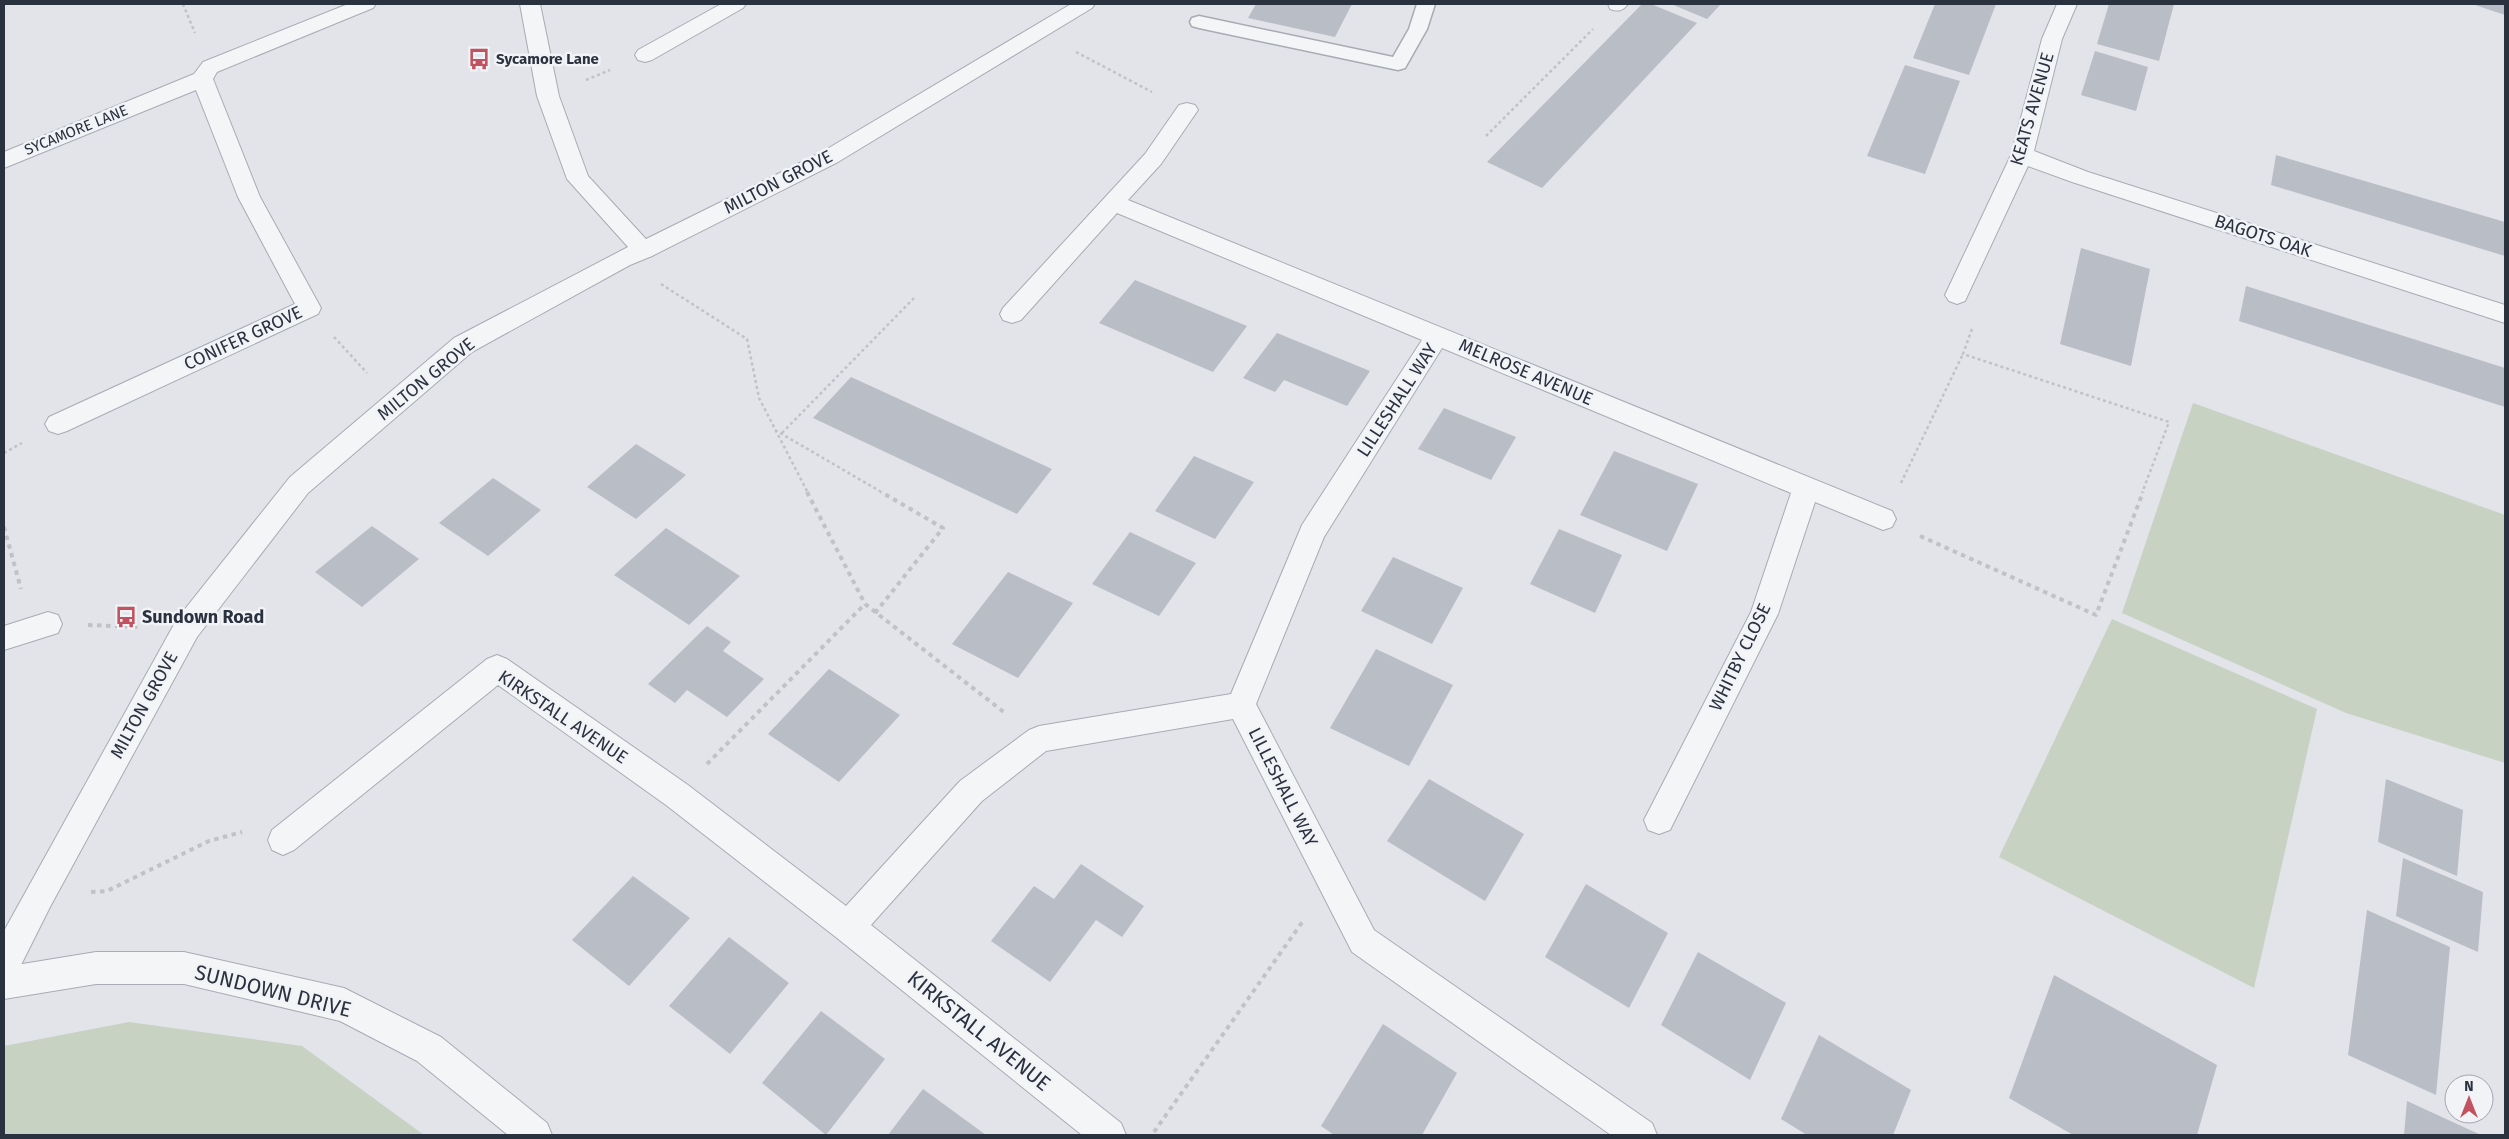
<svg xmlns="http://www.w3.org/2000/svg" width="2509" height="1139" font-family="'Fira Sans',sans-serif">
<rect width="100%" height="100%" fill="#e2e4e9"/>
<path fill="#c7d2c3" d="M2193 403 2505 515V763L2346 713 2122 613Z
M2112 619 2317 709 2254 988 1999 857Z
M129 1022 302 1046 424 1135H4V1046Z"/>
<path fill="#b9bdc5" d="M1256 4H1352L1335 37 1248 18Z
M1642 4H1651L1697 23 1542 188 1487 162Z
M1671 4H1721L1707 19Z
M1935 4H1996L1969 75 1913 58Z
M2109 4H2174L2159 61 2097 44Z
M2472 4H2505V15Z
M2095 51 2148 67 2136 111 2081 95Z
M1905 65 1960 81 1925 174 1867 156Z
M2276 155 2505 222V256L2271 185Z
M2081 248 2150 269 2131 366 2060 344Z
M1135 280 1247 326 1213 372 1099 323Z
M2246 286 2505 368V407L2239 321Z
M1277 333 1370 371 1347 406 1284 380 1275 392 1243 378Z
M851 377 1052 469 1017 514 813 418Z
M1444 408 1516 437 1491 480 1418 449Z
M636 444 686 475 636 519 587 487Z
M1614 451 1698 484 1667 551 1580 515Z
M1194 456 1254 482 1215 539 1155 511Z
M493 478 541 510 488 556 439 523Z
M372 526 419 559 362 607 315 572Z
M666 528 740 576 689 625 614 575Z
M1559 529 1622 555 1595 613 1530 584Z
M1130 532 1196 563 1159 616 1092 584Z
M1393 557 1463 588 1432 644 1361 611Z
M1008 572 1073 603 1018 678 952 644Z
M707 626 731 642 723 651 764 679 727 717 687 690 675 703 648 684Z
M1376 649 1453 685 1409 766 1330 728Z
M829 669 900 715 839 782 768 734Z
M1429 779 1524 834 1485 901 1387 841Z
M2386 779 2463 810 2457 876 2378 842Z
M2403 858 2483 892 2478 952 2396 916Z
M1081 864 1144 906 1122 937 1096 920 1050 982 991 941 1034 886 1054 899Z
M633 876 690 918 629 986 572 940Z
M1586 884 1668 933 1629 1008 1545 957Z
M2367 910 2450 947 2436 1095 2348 1055Z
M729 937 789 983 730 1054 669 1006Z
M1698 952 1786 1003 1750 1080 1661 1025Z
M2054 975 2217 1065 2197 1135H2073L2009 1098Z
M821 1011 885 1059 826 1135 762 1083Z
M1383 1024 1457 1073 1422 1135H1334L1321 1126Z
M1819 1035 1911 1090 1893 1135H1807L1781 1119Z
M923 1089 986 1135H888Z
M2407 1101 2481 1135H2404Z"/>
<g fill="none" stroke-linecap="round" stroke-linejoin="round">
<g stroke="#a7abb3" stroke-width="3">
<path id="service" d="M1417 4H1435L1427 29 1405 68 1398 70 1199 28 1192 26 1190 22 1192 18 1199 16 1393 57 1409 29Z"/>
</g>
<g stroke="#a7abb3" stroke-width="2">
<path id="minor" d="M348 4H376L373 8 217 72 213 79 260 197 321 308 318 314 67 431 58 434 49 431 45 424 49 417 295 304 238 197 196 90 4 168V152L194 74 203 62Z
M721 4H746L743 8 652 60 645 62 638 60 635 55 638 50Z
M1071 4H1095L1092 8 838 162 652 256 644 258 636 256 632 250 636 244 822 152Z
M1608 4H1628C1623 11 1618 12 1610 9Z
M2057 4H2077L2062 39 2034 151 2088 172 2505 305V323L2072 182 2028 166 1965 301 1957 304 1949 301 1945 295 2011 155 2042 39Z
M1187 103 1195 105 1198 110 1161 164 1128 200 1892 511 1896 519 1892 527 1883 530 1815 502 1778 614 1670 830 1659 834 1648 830 1644 820 1751 612 1791 493 1442 348 1324 537 1256 704 1374 930 1652 1123 1657 1135H1611L1352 952 1233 719 1046 751 982 801 871 925 1121 1123 1126 1135H1082L837 938 666 805 498 685 294 850 283 855 272 850 268 840 272 830 487 659 497 655 507 659 688 785 846 906 960 781 1029 730 1039 726 1231 694 1302 525 1422 340 1117 213 1021 320 1012 323 1003 320 1000 314 1003 308 1145 154 1179 105Z
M48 612 58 615 62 624 58 633 4 650V626Z
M96 952H184L344 988 441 1037 547 1123 552 1135H508L417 1061 340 1021 184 984H96L4 999V967Z"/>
</g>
<g stroke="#a7abb3" stroke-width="2">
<path id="tertiary" d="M520 4H540L559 96 588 176 656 250 652 256 630 265 472 352 308 493 197 637 50 907 16 975 4 980V931L177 619 290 477 454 338 628 247 567 179 537 96Z"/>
</g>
<path stroke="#c0c2c7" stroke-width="2.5" stroke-dasharray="3 3" stroke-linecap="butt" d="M183 4 195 33
M1076 52 1152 92
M586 80 610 70
M1486 136 1593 29
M661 284 747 339 759 398 808 493
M1972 329 1963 354 2169 422 2142 493
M334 337 367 373
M775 430 883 493
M782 433 914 298
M4 453 22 443
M1901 483 1963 354"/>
<path stroke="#c0c2c7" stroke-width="4" stroke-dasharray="4.5 4.5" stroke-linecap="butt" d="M807 492 865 604 1005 713
M4 527 21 589
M1920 536 2096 615 2143 492
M875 613 943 528 881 492
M88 625 139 627
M707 764 865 604
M91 892 107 891 209 841 242 832
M1154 1132 1303 921"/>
<use href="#service" fill="#f4f5f7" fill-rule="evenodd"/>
<use href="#minor" fill="#f4f5f7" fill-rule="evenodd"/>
<use href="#tertiary" fill="#f4f5f7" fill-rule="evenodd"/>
</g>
<defs>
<g id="bus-bare" transform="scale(1.725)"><path d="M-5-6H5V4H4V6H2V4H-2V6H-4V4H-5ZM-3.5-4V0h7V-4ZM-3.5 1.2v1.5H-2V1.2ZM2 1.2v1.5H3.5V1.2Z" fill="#c25260" stroke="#f1f3f6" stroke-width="2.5" paint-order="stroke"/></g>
</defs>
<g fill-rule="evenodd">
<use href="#bus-bare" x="479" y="59"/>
<use href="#bus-bare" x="126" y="617"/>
</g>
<g text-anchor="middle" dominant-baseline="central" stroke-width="5" stroke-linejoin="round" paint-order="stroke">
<g font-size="15" font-weight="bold" fill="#2b323f" stroke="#f1f3f6" text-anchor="start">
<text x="496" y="59">Sycamore Lane</text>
</g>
<g font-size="15" fill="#2b323f" stroke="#f1f3f6">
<text transform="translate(76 130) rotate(-22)">SYCAMORE LANE</text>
</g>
<g font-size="18" fill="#2b323f" stroke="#f1f3f6">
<text transform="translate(2032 109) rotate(-74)">KEATS AVENUE</text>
<text transform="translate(778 182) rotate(-27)">MILTON GROVE</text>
<text transform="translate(2263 236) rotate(18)">BAGOTS OAK</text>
<text transform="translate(243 338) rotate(-25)">CONIFER GROVE</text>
<text transform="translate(1526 372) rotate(23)">MELROSE AVENUE</text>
<text transform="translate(426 379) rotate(-39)">MILTON GROVE</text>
<text transform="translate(1397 400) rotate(-57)">LILLESHALL WAY</text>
<text transform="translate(1740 657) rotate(-64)">WHITBY CLOSE</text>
<text transform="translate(144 705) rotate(-61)">MILTON GROVE</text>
<text transform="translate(563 717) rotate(34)">KIRKSTALL AVENUE</text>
<text transform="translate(1283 787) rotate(63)">LILLESHALL WAY</text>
</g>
<g font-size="18" font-weight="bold" fill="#2b323f" stroke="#f1f3f6" text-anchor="start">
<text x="142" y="617">Sundown Road</text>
</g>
<g font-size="21" fill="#2b323f" stroke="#f1f3f6">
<text transform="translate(273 991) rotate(14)">SUNDOWN DRIVE</text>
<text transform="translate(979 1031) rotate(39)">KIRKSTALL AVENUE</text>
</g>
</g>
<rect width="2509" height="1139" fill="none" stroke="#2b323f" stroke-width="10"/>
<g transform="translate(2469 1099)"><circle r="24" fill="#f1f3f6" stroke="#a2a6ad"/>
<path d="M0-4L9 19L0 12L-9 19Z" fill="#c25260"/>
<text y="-8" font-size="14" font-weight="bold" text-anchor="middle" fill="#2b323f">N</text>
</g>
</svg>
